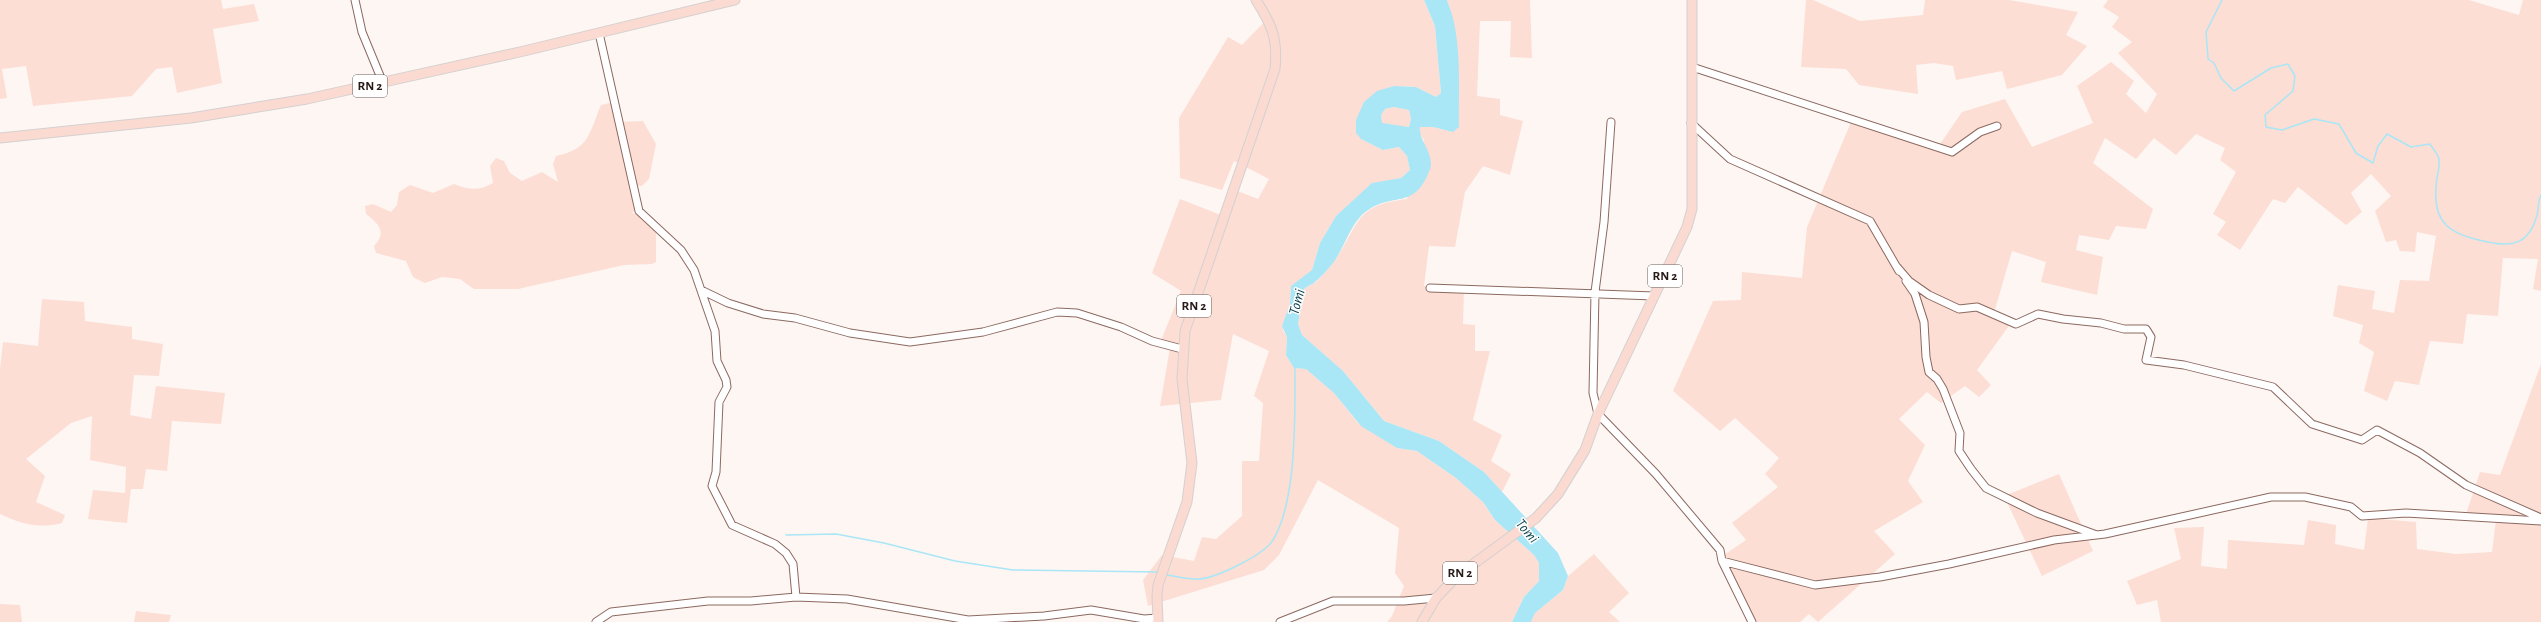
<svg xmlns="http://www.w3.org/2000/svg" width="2541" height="622" font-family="'Alegreya Sans',sans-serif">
<rect width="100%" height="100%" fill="#fef6f3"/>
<path fill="#fcded5" d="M0 0H221L223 9 254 4 259 21 213 29 222 83 177 93 172 67 156 69 132 96 33 106 26 66 2 69 7 98 0 99Z
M1258 0H1424L1435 26 1441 93 1436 97 1416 87 1394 86 1361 139 1383 150 1399 147 1407 156 1410 170 1401 178 1372 184 1336 216 1320 243 1312 270 1291 287 1290 304 1283 330 1287 337 1286 355 1294 368 1306 369 1334 393 1358 423 1397 448 1417 451 1456 478 1483 502 1495 520 1534 555 1539 563V581L1524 597 1512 622H1387L1392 616 1404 586 1395 573 1399 528 1318 480 1279 555 1264 570 1148 606 1143 580 1162 555 1194 561 1202 537 1216 539 1242 516V461H1259L1263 403 1254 396 1269 351 1233 334 1221 400 1160 406 1170 348 1160 343 1181 291 1152 273 1180 199 1226 217 1235 190 1258 199 1269 179 1234 161 1222 190 1180 178 1179 118 1228 37 1242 45 1268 18Z
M1447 0H1530L1532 58 1510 57 1511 21H1480L1477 96 1500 99V115L1523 121 1510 175 1483 166 1465 192 1455 247 1429 246 1424 286 1464 288 1463 324 1475 325V351H1490L1473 420 1502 435 1491 461 1511 474 1502 492 1484 472 1439 441 1384 421 1343 371 1302 335 1298 324 1304 289C1308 285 1313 285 1317 281 1322 276 1328 269 1333 263 1360 225 1353 205 1407 199L1424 140 1419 133 1420 126 1433 127 1453 132 1451 10Z
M1806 0H1813L1860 21 1923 15 1925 0H2009L2078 12 2066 35 2087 46 2062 75 2007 89 2002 71 1956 80 1953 66 1934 63 1916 65 1918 94 1859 85 1846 69 1801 67Z
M2108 0H2469L2519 15 2523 0H2541V291L2533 289 2538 259 2503 258 2498 316 2467 314 2463 344 2430 341 2419 385 2395 381 2387 401 2364 391 2374 352 2359 343 2363 325 2333 316 2338 285 2375 291 2372 309 2394 313 2400 280 2429 281 2436 236 2417 232 2415 252 2400 251 2396 240 2386 242 2375 211 2391 196 2371 174 2351 193 2362 212 2346 225 2298 187 2285 203 2273 199 2240 250 2217 235 2226 222 2213 214 2236 172 2220 160 2225 148 2196 134 2176 155 2154 138 2136 159 2105 138 2093 163 2153 209 2146 229 2116 226 2109 240 2079 235 2076 250 2103 257 2097 295 2041 282 2046 262 2012 251 1994 313 2011 323 1977 370 1991 385 1979 397 1965 386 1941 403 1927 392 1899 419 1925 445 1908 481 1923 502 1874 531 1895 554 1818 622 1809 614 1800 622H1756L1721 557 1746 540 1732 523 1778 487 1765 474 1779 458 1735 418 1720 431 1673 391 1713 301 1741 300 1742 272 1802 278 1807 227 1851 122 1938 147 1962 112 2005 99 2032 147 2093 123 2077 86 2111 62 2134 81 2126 94 2146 113 2157 94 2118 53 2132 42 2112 27 2119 17 2103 7Z
M614 102 616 122 643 121 656 144 649 179 642 186 629 185 642 204 632 213 640 215 656 231V262L652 264 624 265 518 289H474L460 279 442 277 425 283 413 277 406 261 376 253 374 246C387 232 379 224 366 214L365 206 373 204 391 212 397 205 399 192 410 185 433 193 454 184C468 190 480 191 493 183L490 166 496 158 504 161 510 173 522 181 542 172 558 182 553 164 556 156C590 149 589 133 601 105Z
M1394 107 1409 110 1411 119 1409 127 1382 124 1381 115 1385 109Z
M42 299 84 302 85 321 132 327V339L163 344 159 376 134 375 130 415 151 419 156 386 225 393 221 424 172 421 167 471 146 469 143 489H131L127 523 88 519 93 490 125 493 126 467 90 460 92 416 71 423 26 459 45 476 36 502 65 515 62 523C39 529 21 524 0 514V369L3 342 38 346Z
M2541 364V622H2161L2157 600 2137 605 2127 581 2181 559 2174 528 2204 527 2201 566 2227 569 2228 540 2304 545 2308 520 2336 525 2335 544 2364 550 2368 518 2416 522 2417 549 2456 554 2492 552 2496 519 2465 517 2480 472 2500 475Z
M2059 474 2093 551 2042 576 2004 496Z
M1594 554 1629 593 1609 612 1620 622H1531L1535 613 1563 590 1568 576Z
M0 604 20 605 22 622H0Z
M136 611 171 615 169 622H134Z"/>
<path fill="#a9e6f6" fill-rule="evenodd" d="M1424 0H1447C1463 38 1458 86 1459 127L1453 132 1433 127H1420C1418 140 1435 154 1430 169 1415 210 1395 192 1368 210 1351 221 1345 247 1333 263 1328 269 1322 276 1316 281 1313 285 1308 285 1304 289L1298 324 1302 335 1343 371 1384 421 1439 441 1484 472 1558 553 1568 576 1563 590 1535 613 1531 622H1512L1524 597 1539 581V563L1534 555 1495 520 1483 502 1456 478 1417 451 1397 448 1361 426 1334 393 1306 369 1294 368 1286 355 1287 337 1282 326 1290 304 1291 286 1312 270 1320 243 1336 216 1372 183 1401 178 1410 170 1407 156 1399 147 1383 150 1361 139 1356 133V120L1364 102 1377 91 1394 86 1416 87 1436 97 1441 93 1435 26ZM1394 107 1409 110 1411 119 1409 127 1382 123 1381 115 1385 109Z"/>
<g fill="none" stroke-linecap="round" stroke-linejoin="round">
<path stroke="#a9e6f6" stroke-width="1.5" d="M2222 0 2206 32 2208 59 2214 63 2221 78 2234 91 2271 68 2288 64 2295 76 2293 91 2265 115 2266 127 2282 130 2314 119 2339 124 2356 153 2373 163 2378 146 2387 134 2411 147 2430 144C2433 149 2439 155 2439 160 2440 169 2436 178 2436 187 2433 224 2451 234 2483 241 2511 248 2529 245 2537 215 2539 208 2537 203 2541 195
M786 535 836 534 884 543 955 561 1013 570 1158 572
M1166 575C1177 576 1189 580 1199 579 1216 578 1264 555 1273 540 1297 501 1295 414 1295 367"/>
<g stroke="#8c6960" stroke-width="9">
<path id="minor" d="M355 0 362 32 383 83
M599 33 639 211 681 250 694 270 715 331 717 361 726 380 727 387 719 402 716 472 712 486 732 525 775 544 786 553 793 564 796 597
M1692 67 1952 152 1980 132 1997 126
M1611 122 1604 222 1595 292 1593 393 1598 414 1656 474 1720 550 1722 561 1752 622
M1691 123 1730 159 1870 221 1899 271
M1897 267 1909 281 1929 295 1959 309 1977 307 2016 324 2038 314 2063 319 2101 323 2124 329H2146L2151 337 2146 360 2184 365 2273 387 2312 424 2362 440 2377 430 2420 453 2466 485 2541 518
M1906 281 1915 294 1924 322 1926 357 1929 372 1937 379 1943 389 1960 433 1959 451 1971 469 1986 488 2037 513 2094 534
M1430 288 1654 296
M701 290 728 303 763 314 795 318 850 333 910 342 983 332 1057 312 1077 313 1121 327 1152 341 1182 349
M1722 561 1815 585 1880 577 1949 564 2054 540 2105 534 2271 497H2305L2351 507 2362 516 2406 513 2541 521
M596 622 611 612 708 601H751L796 597 847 599 968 620 1044 616 1091 610 1144 619 1157 618
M1280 622 1333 601H1404L1436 598"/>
</g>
<g stroke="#d4d1d0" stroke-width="11">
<path id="major" d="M0 138 191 118 307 99 524 51 735 0
M1158 622 1157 596 1158 585 1187 502 1192 463 1182 379 1185 331 1275 69C1278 39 1272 25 1256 0
M1422 622 1436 598 1457 576 1536 518 1558 494 1585 450 1598 414 1687 227 1692 209V0"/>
</g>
<use href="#minor" stroke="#fff" stroke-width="7"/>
<use href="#major" stroke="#fadad1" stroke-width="9"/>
</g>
<g text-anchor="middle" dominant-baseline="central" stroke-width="3" stroke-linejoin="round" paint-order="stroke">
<g fill="#fff" stroke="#685f5c" stroke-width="1">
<rect x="353" y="75" width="34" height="22" rx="3"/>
<rect x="1648" y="265" width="34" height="22" rx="3"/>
<rect x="1177" y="295" width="34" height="22" rx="3"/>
<rect x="1443" y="562" width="34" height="22" rx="3"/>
</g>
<g font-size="13" font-weight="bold" fill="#281a16">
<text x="370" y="86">RN 2</text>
<text x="1665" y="276">RN 2</text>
<text x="1194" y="306">RN 2</text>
<text x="1460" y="573">RN 2</text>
</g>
<g font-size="15" font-style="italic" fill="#053f4a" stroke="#fff">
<text transform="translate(1297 302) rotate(-75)">Tomi</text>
<text transform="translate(1527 531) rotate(50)">Tomi</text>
</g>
</g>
</svg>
